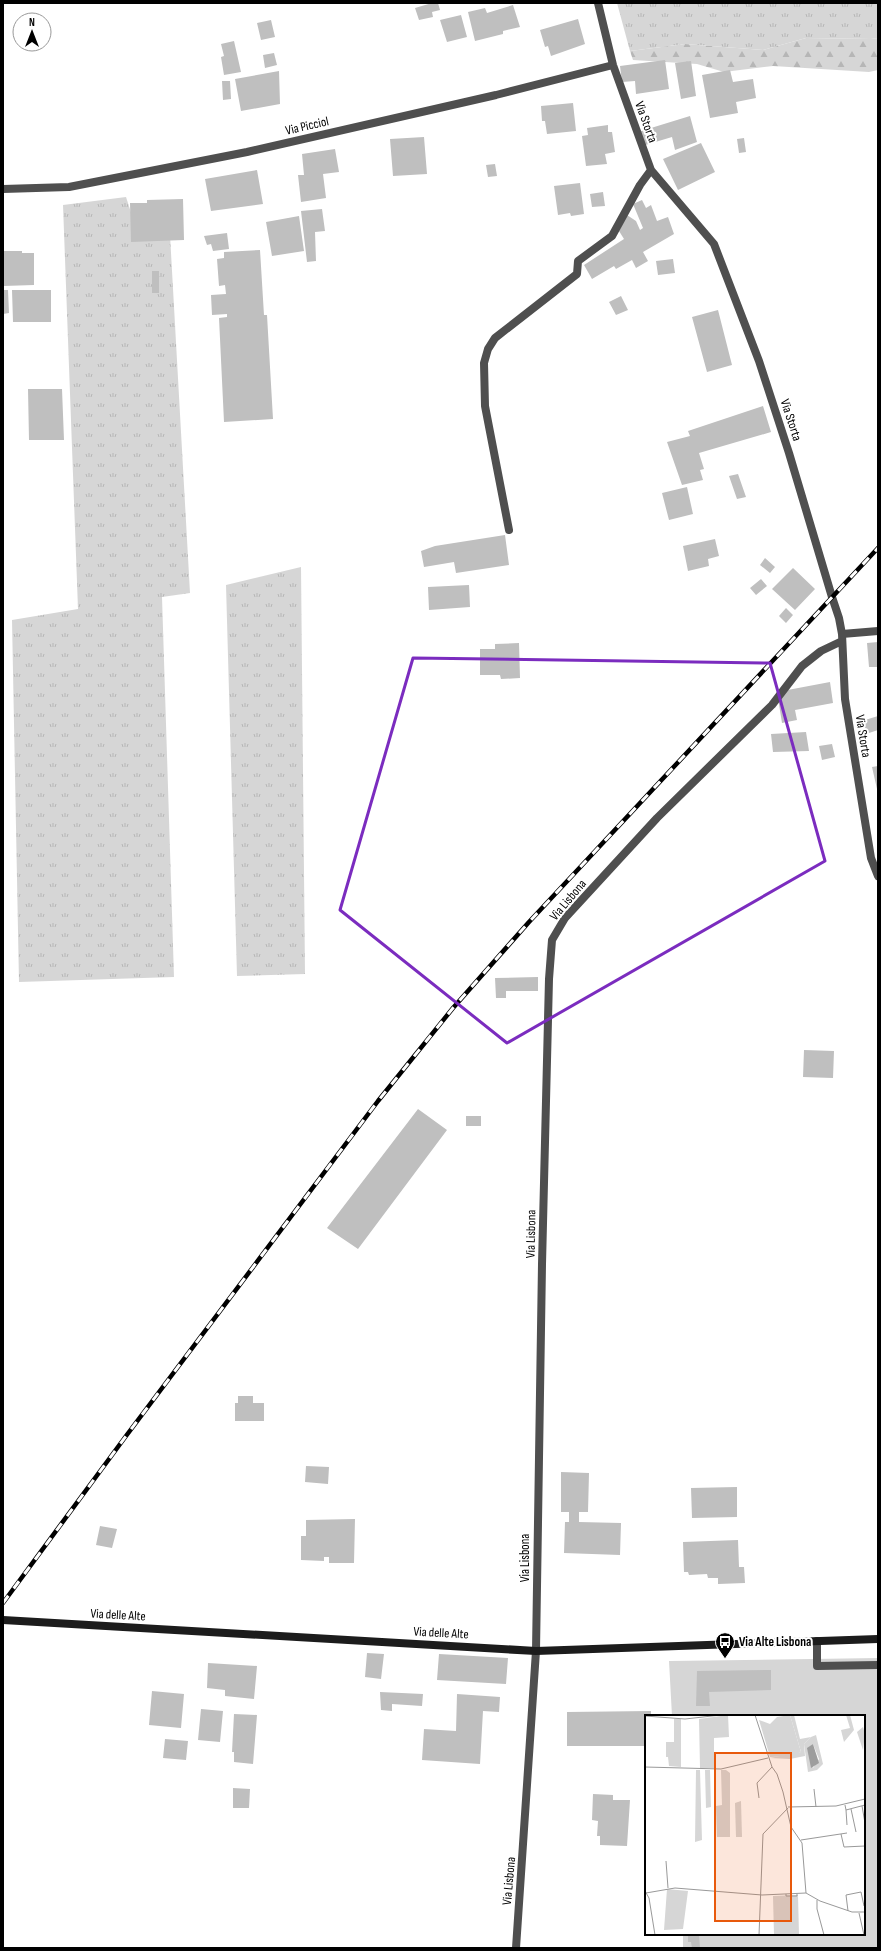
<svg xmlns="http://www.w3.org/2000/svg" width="881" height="1951" font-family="'Sofia Sans Condensed',sans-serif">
<defs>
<pattern id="grass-tufts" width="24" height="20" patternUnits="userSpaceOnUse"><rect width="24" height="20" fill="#d6d6d6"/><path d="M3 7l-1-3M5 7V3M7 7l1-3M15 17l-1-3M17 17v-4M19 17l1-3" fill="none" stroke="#b6b6b6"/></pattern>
<pattern id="forest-firs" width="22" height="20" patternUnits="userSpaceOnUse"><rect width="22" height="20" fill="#d6d6d6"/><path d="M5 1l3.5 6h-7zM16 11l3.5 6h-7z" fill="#b6b6b6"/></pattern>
</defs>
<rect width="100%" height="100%" fill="#fff"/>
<path fill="url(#grass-tufts)" d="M617 3H878V38L871 39 806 38 763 50 685 44 630 51Z
M126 197 139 237 170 235 190 593 162 597 174 977 19 982 12 620 78 609 63 205Z
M301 567 305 974 237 976 226 585Z"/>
<path fill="url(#forest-firs)" d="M806 38 871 39 878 38V70L869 72 773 66 724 72 697 64 633 60 630 51 685 44 763 50Z"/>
<path fill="#d6d6d6" d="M878 1658V1948H683V1934H864V1716H672L669 1661Z"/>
<path fill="#bfbfbf" d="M432 3H438L440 10 432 12 433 17 419 20 415 8Z
M513 5 520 27 503 31V34L475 41 468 12 485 8 487 13Z
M461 15 467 37 447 42 440 20Z
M578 19 585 44 551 56 548 46 545 47 540 30Z
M271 20 275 37 261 40 257 23Z
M234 41 241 72 224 75 221 57 224 56 221 44Z
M274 53 277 65 265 68 263 55Z
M665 60 669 89 636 94 635 81 622 82 620 66Z
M691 61 696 96 681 99 675 63Z
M730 70 733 82 753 79 756 98 736 102 738 113 710 118 702 75Z
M279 71 280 104 241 111 235 79Z
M222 81H230L231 99 223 100Z
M573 103 576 131 547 134 545 121H542L541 106Z
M690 116 697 142 675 150 672 137 642 146 638 132Z
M608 125V132H612L615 152 605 154 607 164 586 166 582 136 588 135 587 128Z
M424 137 427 174 393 176 390 139Z
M744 138 746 152 739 153 737 139Z
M701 143 715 172 678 190 663 159Z
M335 149 339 172 323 174 326 198 301 202 298 175H304L302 154Z
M495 164 497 176 488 177 486 165Z
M257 170 263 204 211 211 205 179Z
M580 183 584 214 571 216 570 213 558 215 554 186Z
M603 192 605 206 592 207 590 194Z
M183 199 184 240 131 242 130 203H147V200Z
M642 200 646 208 651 205 657 221 668 217 674 234 643 252 648 261 636 268 632 260 616 269 614 266 592 279 584 265 624 239 619 231 627 215 636 221 640 230 643 228 633 204Z
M322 209 325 231 315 232 316 261 307 262 301 211Z
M299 216 304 251 272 256 266 222Z
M227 233 229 249 213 251 211 244 207 245 204 236Z
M260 250 264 315H267L273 419 224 422 219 318 227 317V314L212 315 211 295 226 294 225 285 219 286 217 259 224 258V252Z
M3 251H22V253H34V285L3 286Z
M673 259 675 273 658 275 656 261Z
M152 271H159V293H152Z
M3 290H8L9 313 3 314Z
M12 290H51V322H13Z
M621 296 628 310 616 315 609 302Z
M718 310 732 365 707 372 692 317Z
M28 389H62L64 440H29Z
M763 406 771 432 699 453 704 469 700 470 703 480 682 485 667 442 690 436 688 431Z
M738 474 746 497 737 499 729 476Z
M687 487 693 514 669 520 662 493Z
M505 535 509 565 456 573 454 562 424 567 421 551 435 546Z
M715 539 719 556 708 559 709 566 688 571 683 546Z
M765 558 775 567 770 573 760 565Z
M793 568 815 589 795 610 772 589Z
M761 579 767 586 756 595 750 588Z
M469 585 470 607 429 610 428 587Z
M786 608 793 615 786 623 779 616Z
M878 642V667H869L867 643Z
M519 643 520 678 501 679 500 675H480V649H495V644Z
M830 682 833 703 795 710 797 720 782 723 777 692Z
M878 716V730L866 734 862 721Z
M806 732 809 751 773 752 771 734Z
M832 744 835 757 822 760 819 746Z
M878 766V789H877L872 767Z
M538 977V991H506V998H496L495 978Z
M804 1050 834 1051 833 1078 803 1077Z
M418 1109 447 1130 358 1249 327 1228Z
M466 1116H481V1126H466Z
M238 1396H253V1403H264V1421H235V1403H238Z
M306 1466 329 1467 328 1484 305 1482Z
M561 1472 589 1473 588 1512H579V1522L621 1523 620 1555 564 1553 565 1522H569V1512H561Z
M737 1487V1517L692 1518 691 1488Z
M355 1519 354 1563H329V1557H324V1561L301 1560V1536H306V1520Z
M100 1526 117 1529 112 1548 96 1545Z
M738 1540 739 1567H744L745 1583 718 1584V1578H708L707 1574 689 1575 688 1572H684L683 1542Z
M367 1653 384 1654 381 1679 365 1677Z
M439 1654 508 1658 506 1684 437 1680Z
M208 1663 257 1666 254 1699 225 1696V1690L207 1688Z
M771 1670V1690L709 1692 710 1706H696L697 1671Z
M152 1691 184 1694 181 1728 149 1725Z
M380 1692 423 1694 422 1706 392 1704V1711L381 1710Z
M457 1694 500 1697 499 1712 483 1711 480 1764 422 1760 424 1729 456 1731Z
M201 1709 223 1711 220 1742 198 1740Z
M651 1711V1716H646V1746H567V1712Z
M234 1714 257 1715 253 1764 234 1762V1752H232Z
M165 1739 188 1741 186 1760 163 1758Z
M233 1788 250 1789 249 1808H233Z
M593 1794 613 1795V1800H630L627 1846 600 1845V1836H597L598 1821 592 1820Z
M688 1934H699L700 1948H692L691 1942H688Z"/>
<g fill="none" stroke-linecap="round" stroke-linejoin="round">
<path stroke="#4f4f4f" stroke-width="8" d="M817 1641V1666L878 1665"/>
<path stroke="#4f4f4f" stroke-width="8" d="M598 3 613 65 651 170 714 244 759 361 789 453 832 597 839 618 842 634 845 699 871 858 878 876
M3 189 69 187 247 152 496 95 613 65
M509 530 485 406 484 363 488 349 495 338 577 274 578 261 612 236 640 185 651 170
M842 634 878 631
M516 1948 536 1651 542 1264 549 979 552 940 565 918 657 818 772 705 802 666 821 651 842 641"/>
<path stroke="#1c1c1c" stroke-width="8" d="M3 1620 536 1651 878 1639"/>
<g stroke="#000" stroke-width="4.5">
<path id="rail" d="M3 1603 126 1436 378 1101 453 1008 529 922 878 548"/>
</g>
<use href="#rail" stroke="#fff" stroke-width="3" stroke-dasharray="9" stroke-linecap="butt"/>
</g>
<path fill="none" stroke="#7b2cbf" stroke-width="3" stroke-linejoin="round" d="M413 658 770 663 825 861 507 1043 340 910Z"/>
<defs>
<g id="bus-pin" transform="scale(1)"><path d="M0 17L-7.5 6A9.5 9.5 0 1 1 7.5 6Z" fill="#000" stroke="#fff"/><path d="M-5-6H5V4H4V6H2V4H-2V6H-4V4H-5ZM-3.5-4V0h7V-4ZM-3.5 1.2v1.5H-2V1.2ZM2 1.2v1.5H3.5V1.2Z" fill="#fff"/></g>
</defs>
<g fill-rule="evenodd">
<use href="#bus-pin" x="725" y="1642"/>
</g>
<g text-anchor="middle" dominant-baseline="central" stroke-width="4" stroke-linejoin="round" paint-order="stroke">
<g font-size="13" fill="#000" stroke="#fff">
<text transform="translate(646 122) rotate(70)">Via Storta</text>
<text transform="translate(307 126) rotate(-13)">Via Picciol</text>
<text transform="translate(791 420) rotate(72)">Via Storta</text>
<text transform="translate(863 736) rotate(81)">Via Storta</text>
<text transform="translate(568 900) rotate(-50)">Via Lisbona</text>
<text transform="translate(531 1234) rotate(-89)">Via Lisbona</text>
<text transform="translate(525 1558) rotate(-90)">Via Lisbona</text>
<text transform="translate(118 1615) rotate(3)">Via delle Alte</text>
<text transform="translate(441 1633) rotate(3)">Via delle Alte</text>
<text transform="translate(509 1881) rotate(-85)">Via Lisbona</text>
</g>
<g font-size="13" font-weight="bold" fill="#000" stroke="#fff" text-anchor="start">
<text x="739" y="1642">Via Alte Lisbona</text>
</g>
</g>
<g transform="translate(645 1715)">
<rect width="220" height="220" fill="#fff"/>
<path d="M83 0 84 22 69 23V53H55L54 4ZM145 0 156 37 146 41 125 42 114 5 125 9 132 2ZM201 0H205L209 15 199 27 196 15 205 13ZM29 4H36V52L24 51 23 42H21V27H29ZM218 12 220 19 218 35 212 17ZM171 20 178 49 172 55 163 57 159 29 166 22ZM168 29 174 44 168 53 163 36ZM51 55H55L57 125 50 127ZM60 55H65L66 92 61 93ZM76 55H81L85 58V122H72L71 91 77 90ZM96 86 97 122H91L90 88ZM22 174 43 176 38 214 19 215Z" fill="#d6d6d6" fill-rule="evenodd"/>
<path d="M145 0H149L155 24 166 22 159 29 160 41 145 44 125 43 156 37Z" fill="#d6d6d6"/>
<path d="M153 180 154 220H129L128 181Z" fill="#d6d6d6"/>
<path d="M168 29 174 48 166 53 162 33Z" fill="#9d9d9d"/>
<path fill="none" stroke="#999" stroke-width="1" d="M110 0 127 52 132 59 138 77 146 112 157 128 161 178M0 1 40 4 76 0M0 52 76 54 123 43M169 74 171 92M114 83 112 68 127 52M200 90 201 95 220 90M217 91 220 108M143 92 191 91 220 84M206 94 211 117M201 95 202 110M196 119 199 132 220 131M156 125 202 118M21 146 23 173M0 176 4 183 10 220M1 178 30 173 117 180 161 178 175 186 207 197H220M141 179V181H152V179M172 185V194L179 220M203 196 201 180 216 177 219 191M214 198 219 220M114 220 118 119 143 93"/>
<path fill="#e8590c" fill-opacity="0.15" stroke="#e8590c" stroke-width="2" d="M70 38H146V206H70Z"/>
<rect width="220" height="220" fill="none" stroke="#000" stroke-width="2"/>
</g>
<rect width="881" height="1951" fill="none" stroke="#000000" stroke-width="8"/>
<g transform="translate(32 32)"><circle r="19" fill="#ffffff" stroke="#999999"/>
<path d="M0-3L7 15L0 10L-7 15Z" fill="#000000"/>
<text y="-6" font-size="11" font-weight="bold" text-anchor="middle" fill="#000000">N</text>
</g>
</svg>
